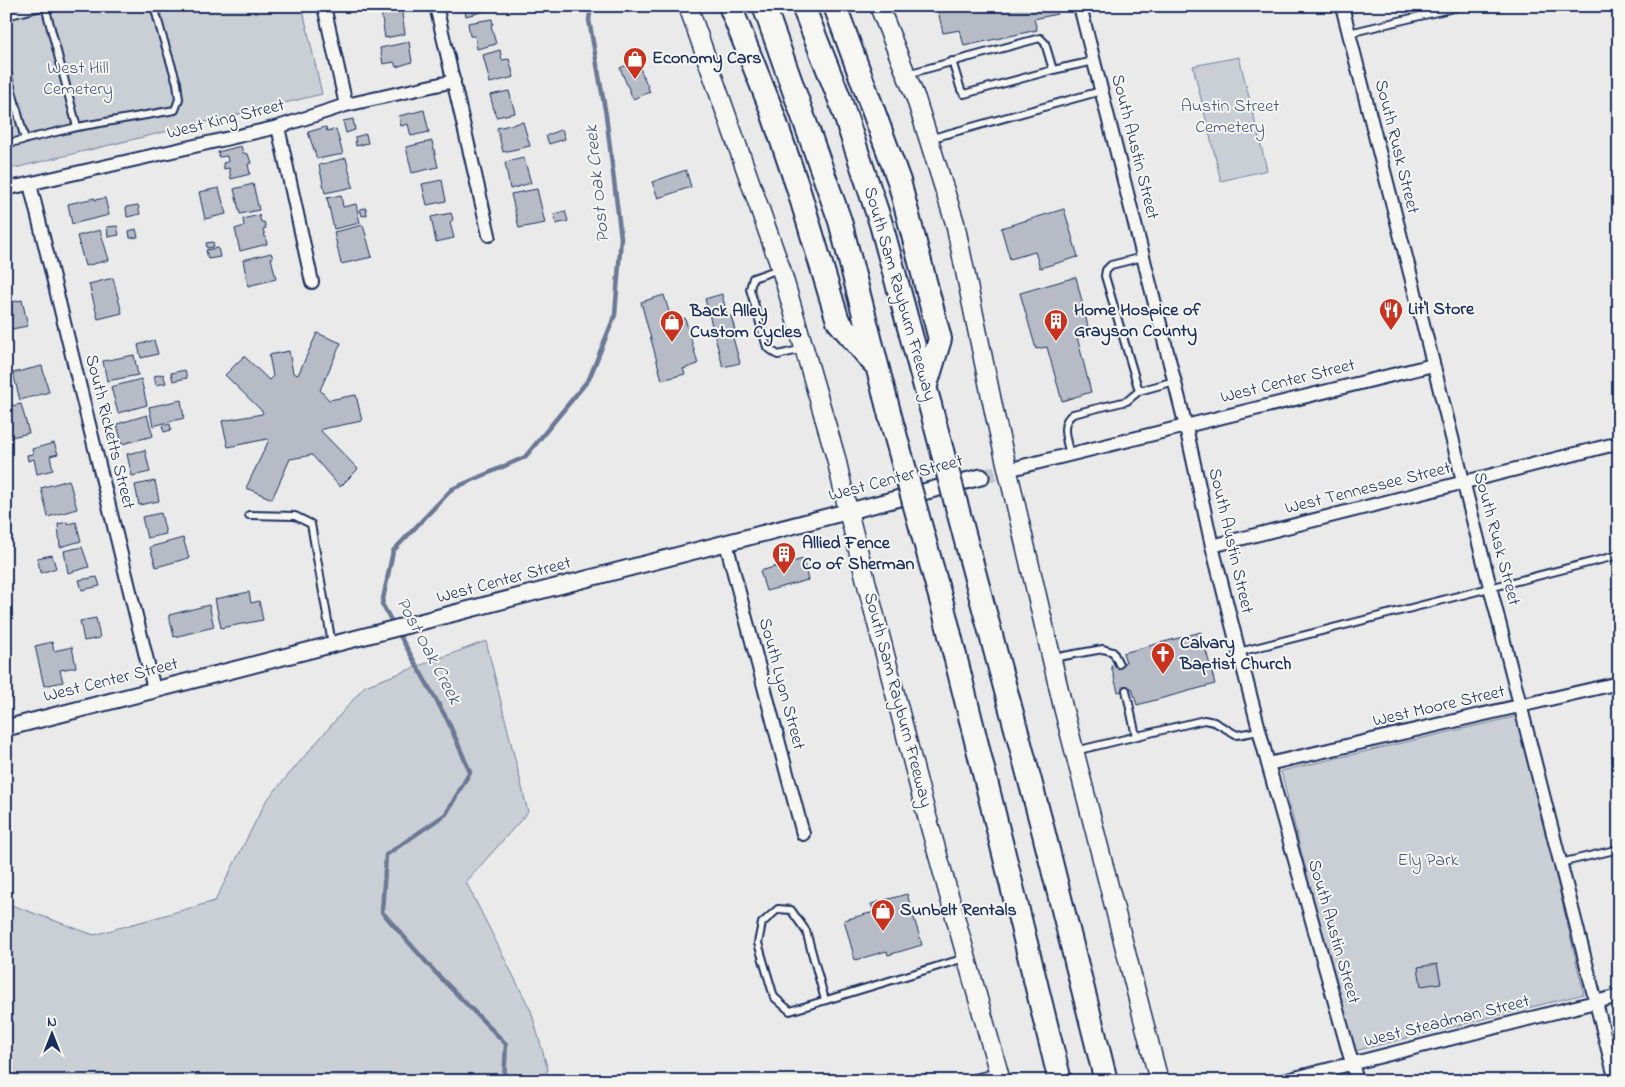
<svg xmlns="http://www.w3.org/2000/svg" width="1625" height="1087" font-family="'Indie Flower',sans-serif">
<rect width="100%" height="100%" fill="#e9eae9"/>
<filter id="ink" filterUnits="userSpaceOnUse"><feTurbulence type="fractalNoise" baseFrequency=".02" numOctaves="2"/><feDisplacementMap in="SourceGraphic" scale="10" xChannelSelector="R" yChannelSelector="G"/><feConvolveMatrix kernelMatrix="1 2 1 2 8 2 1 2 1" color-interpolation-filters="sRGB"/></filter>
<g filter="url(#ink)">
<path fill="#caced5" stroke="#727e9a" d="M6 6H302L322 94 6 170Z
M1239 57 1267 170 1221 181 1193 66Z
M486 641 528 812 466 882 531 1011 548 1070 541 1081H6V903L94 935 215 901 266 801 365 686Z
M1518 716 1584 994 1351 1052 1281 771Z"/>
<g fill="none" stroke-linecap="round" stroke-linejoin="round">
<path stroke="#6c7995" stroke-width="4.5" d="M504 1081 506 1044 435 972 382 912 386 855 446 814 470 772 448 721 382 604 393 551 452 489 525 457 589 379 615 315 621 238 606 115 589 20 591 6"/>
</g>
<path fill="#b6bbc6" stroke="#1b2f5e" d="M464 6H499L500 7 466 16Z
M937 6H1056L1057 14 1034 19 1037 30 964 46 960 30 943 33Z
M401 7 405 34 385 38 381 11Z
M492 19 493 24 491 25 496 44 477 49 475 36H470L468 23Z
M409 42 412 62 396 67 394 62 383 64 380 48Z
M500 50 502 60 509 59 514 77 490 83 483 55Z
M637 61 650 92 633 99 620 68Z
M509 91 515 113 496 117 490 95Z
M424 110 429 132 411 136 408 124 401 126 399 116Z
M353 119 355 130 346 133 343 121Z
M523 122 530 146 503 152 497 128Z
M326 127 327 131 336 129 343 154 317 159 308 132Z
M562 129 565 139 549 144 546 136Z
M366 134 368 143 356 146 355 137Z
M432 141 438 167 412 173 406 147Z
M241 146 243 153 248 154 251 163 248 164 250 174 231 179 229 168 224 169 223 163 228 162 227 156 219 157 218 152Z
M346 158 353 187 325 193 319 165Z
M524 158 531 183 510 189 505 162Z
M686 170 691 187 658 198 652 182Z
M442 180 446 201 427 205 422 184Z
M253 184 259 210 240 214 234 189Z
M219 188 226 214 205 219 199 192Z
M537 189 545 223 519 228 511 194Z
M341 195 343 207 356 204 360 223 334 229 327 198Z
M95 198V200L105 198 109 215 72 224 68 204Z
M138 205 140 214 127 217 126 207Z
M366 208 367 215 362 216 360 209Z
M1064 209 1078 257 1040 268 1035 252 1010 259 1001 228Z
M565 211 568 221 556 224 554 214Z
M451 213 453 219 450 223 454 238 436 242 431 217Z
M259 215 261 222H264L266 228 263 229 267 244 240 251 235 229 244 226 243 219Z
M363 225 372 257 341 264 334 232Z
M117 226 119 235 108 237 107 227Z
M136 229 138 237 130 238 129 231Z
M100 230 109 260 85 266 77 236Z
M213 242 214 247 207 248 206 243Z
M218 248 220 257 208 259 206 250Z
M271 253 273 258H271L276 279 248 286 243 260Z
M1076 277 1090 335 1077 337 1091 392 1062 401 1047 347 1036 349 1020 293Z
M113 278 122 313 98 319 89 284Z
M722 294 727 316H731L737 338H733L740 363 723 367 705 299Z
M664 295 672 322 685 318 698 364 683 369 685 374 662 380 641 302Z
M22 300 28 326 6 330V303Z
M317 333 341 343 320 390 329 400 356 395 362 421 322 429 321 431 358 469 340 487 312 455 290 459 272 499 246 488 269 440 267 439 228 447 222 421 262 414 263 412 225 375 244 356 269 380 273 376 269 355 289 351 293 373 298 375Z
M154 340 158 354 141 358 138 345Z
M134 355 138 375 107 381 103 361Z
M42 366 49 392 20 400 13 373Z
M185 370 187 378 173 381 171 373Z
M163 374 166 383 156 385 154 376Z
M141 379 147 405 118 413 111 387Z
M181 400 184 418 153 426 149 407Z
M21 404 29 433 7 438 6 407Z
M147 415 153 436 122 444 117 424Z
M170 424 171 430 164 432 162 426Z
M54 443 58 454 50 456 53 470 37 474 34 459 28 461 27 455 33 454 32 449Z
M145 450 150 472 132 476 127 454Z
M69 480 77 509 48 517 41 488Z
M155 481 159 501 139 505 135 485Z
M161 513 166 534 147 538 142 517Z
M67 522 68 524 76 522 81 541 60 547 58 524Z
M183 538 189 558 156 567 150 547Z
M82 547 89 567 68 573 64 551Z
M52 555 56 568 41 573 37 558Z
M803 559 808 580 766 591 760 571Z
M97 577 100 586 82 590 79 580Z
M249 592 251 603 259 601 263 620 221 628 215 599Z
M209 605 214 627 174 637 169 615Z
M96 618 100 638 84 641 80 621Z
M1201 632 1215 684 1137 705 1132 688 1118 692 1111 666 1126 662 1123 653Z
M52 642 54 651 72 647 76 667 60 670 63 682 44 686 35 646Z
M907 894 922 945 888 955 887 951 855 960 844 920 874 912 871 904Z
M1437 964 1441 983 1421 986 1418 967Z"/>
<g fill="none" stroke-linecap="round" stroke-linejoin="round">
<path stroke="#c0c5cd" stroke-width="15" stroke-dasharray="15 8" stroke-linecap="butt" d="M981 477 1006 470"/>
<g stroke="#1b2f5e" stroke-width="10">
<path id="service" d="M45 6 77 127
M6 16 46 6
M1349 33 1462 6
M952 61 961 90 964 94 1053 70
M6 68 25 140
M907 74 1040 38 1045 43 1053 70 1094 61
M929 139 1101 91
M6 144 77 127 175 110 179 99 177 83 162 35 154 6
M779 269 753 278 750 289 767 347 778 355 803 349
M1139 391 1105 276 1106 270 1111 265 1143 257
M1070 455C1067 441 1059 423 1073 414L1127 401 1139 391 1175 381
M249 515 295 516 311 524 332 644
M1239 652 1619 555
M1052 658 1103 649 1113 652 1119 664
M1126 690 1136 736
M1075 751 1204 720 1214 722 1237 735 1259 731
M1560 863 1619 849
M825 1000 806 931 791 910 778 909 762 923 758 943 774 997 790 1011 965 958
M869 1081H892
M963 1081 998 1072"/>
</g>
<g stroke="#1b2f5e" stroke-width="16">
<path id="minor" d="M324 6 346 105
M436 6 489 235
M1080 6 1186 427 1212 546 1239 652 1268 764 1357 1081
M1342 6 1616 1081
M278 127 312 282
M30 184 154 689
M6 189 278 127 346 105 454 81
M1007 470 1433 365
M726 543 803 834
M1212 546 1619 443
M1268 764 1619 683
M1283 1081 1619 996"/>
</g>
<g stroke="#1b2f5e" stroke-width="19">
<path id="tertiary" d="M6 728 420 622 981 477"/>
</g>
<g stroke="#1b2f5e" stroke-width="21">
<path id="secondary" d="M688 6 781 269 836 458 848 511 923 802 1001 1081
M879 6 916 99 955 223 995 416 1063 707 1159 1081"/>
</g>
<g stroke="#1b2f5e" stroke-width="26">
<path id="motorway" d="M730 6 770 106 798 188 838 321 873 362
M764 6 840 221 890 416
M803 6 840 100 881 224 930 405
M835 6 899 181 940 339 926 385
M980 594 1041 822 1106 1081
M943 607 1060 1081"/>
</g>
<use href="#service" stroke="#f6f6f2" stroke-width="6"/>
<use href="#minor" stroke="#f6f6f2" stroke-width="12"/>
<use href="#tertiary" stroke="#f6f6f2" stroke-width="15"/>
<use href="#secondary" stroke="#f6f6f2" stroke-width="18"/>
<use href="#motorway" stroke="#f6f6f2" stroke-width="22"/>
<g stroke="#1b2f5e" stroke-width="26" stroke-linecap="butt">
<path id="motorway-bridge" d="M930 405 980 594
M890 416 943 607"/>
</g>
<use href="#motorway-bridge" stroke="#f6f6f2" stroke-width="22"/>
</g>
</g>
<defs>
<g id="shop-pin" transform="scale(1.25)"><path d="M0 17L-7.5 6A9.5 9.5 0 1 1 7.5 6Z" fill="#c8321e" stroke="#f6f6f2"/><path d="M-5-2.5h2.3a2.7 3.5 0 0 1 5.4 0H5L5.5 6h-11ZM-1.5-2.5h3a1.5 2.3 0 0 0-3 0Z" fill="#fff"/></g>
<g id="restaurant-pin" transform="scale(1.25)"><path d="M0 17L-7.5 6A9.5 9.5 0 1 1 7.5 6Z" fill="#c8321e" stroke="#f6f6f2"/><path d="M-5-6h1v4h1v-4h1v4h1v-4h1v5L-1.5 .5V6h-2V.5L-5-1ZM5-6V6H3V1.5H1.5Q1.5-4 5-6Z" fill="#fff"/></g>
<g id="building-pin" transform="scale(1.25)"><path d="M0 17L-7.5 6A9.5 9.5 0 1 1 7.5 6Z" fill="#c8321e" stroke="#f6f6f2"/><path d="M-4-6H4V6H1V3H-1V6H-4ZM-2.5-4.3h1.7v1.8h-1.7ZM.8-4.3h1.7v1.8H.8ZM-2.5-1h1.7V.8h-1.7ZM.8-1h1.7V.8H.8Z" fill="#fff"/></g>
<g id="church-pin" transform="scale(1.25)"><path d="M0 17L-7.5 6A9.5 9.5 0 1 1 7.5 6Z" fill="#c8321e" stroke="#f6f6f2"/><path d="M-1.2-6h2.4v3.5h3.3v2.4h-3.3V6h-2.4V-.1h-3.3v-2.4h3.3Z" fill="#fff"/></g>
</defs>
<g fill-rule="evenodd">
<use href="#shop-pin" x="635" y="59"/>
<use href="#restaurant-pin" x="1391" y="310"/>
<use href="#building-pin" x="1056" y="321"/>
<use href="#shop-pin" x="672" y="322"/>
<use href="#building-pin" x="784" y="554"/>
<use href="#church-pin" x="1163" y="654"/>
<use href="#shop-pin" x="883" y="911"/>
</g>
<g text-anchor="middle" dominant-baseline="central" stroke-width="4" stroke-linejoin="round" paint-order="stroke">
<g font-size="18" font-weight="bold" fill="#1b2f5e" stroke="#f6f6f2" text-anchor="start">
<text x="652" y="59">Economy Cars</text>
<text x="1408" y="310">Lit'l Store</text>
<text x="1074" y="311">Home Hospice of<tspan x="1074" dy="21">Grayson County</tspan></text>
<text x="690" y="312">Back Alley<tspan x="690" dy="21">Custom Cycles</tspan></text>
<text x="802" y="544">Allied Fence<tspan x="802" dy="21">Co of Sherman</tspan></text>
<text x="1180" y="644">Calvary<tspan x="1180" dy="21">Baptist Church</tspan></text>
<text x="900" y="911">Sunbelt Rentals</text>
</g>
<g font-size="18" fill="#47577c" stroke="#f6f6f2">
<text x="78" y="69">West Hill<tspan x="78" dy="21">Cemetery</tspan></text>
<text x="1230" y="107">Austin Street<tspan x="1230" dy="21">Cemetery</tspan></text>
<text x="1428" y="861">Ely Park</text>
</g>
<g font-size="18" fill="#1b2f5e" stroke="#f6f6f2">
<text transform="translate(226 120) rotate(-14)">West King Street</text>
<text transform="translate(1134 147) rotate(76)">South Austin Street</text>
<text transform="translate(1396 147) rotate(76)">South Rusk Street</text>
<text transform="translate(899 294) rotate(74)">South Sam Rayburn Freeway</text>
<text transform="translate(1288 382) rotate(-14)">West Center Street</text>
<text transform="translate(109 432) rotate(76)">South Ricketts Street</text>
<text transform="translate(896 479) rotate(-15)">West Center Street</text>
<text transform="translate(1368 489) rotate(-14)">West Tennessee Street</text>
<text transform="translate(1496 539) rotate(75)">South Rusk Street</text>
<text transform="translate(1230 541) rotate(77)">South Austin Street</text>
<text transform="translate(504 581) rotate(-15)">West Center Street</text>
<text transform="translate(111 681) rotate(-14)">West Center Street</text>
<text transform="translate(781 684) rotate(75)">South Lyon Street</text>
<text transform="translate(897 700) rotate(75)">South Sam Rayburn Freeway</text>
<text transform="translate(1439 707) rotate(-13)">West Moore Street</text>
<text transform="translate(1333 932) rotate(74)">South Austin Street</text>
<text transform="translate(1447 1022) rotate(-14)">West Steadman Street</text>
</g>
<g font-size="19" font-style="italic" fill="#44547a" stroke="#f6f6f2">
<text transform="translate(598 184) rotate(-96)">Post Oak Creek</text>
<text transform="translate(428 651) rotate(62)">Post Oak Creek</text>
</g>
</g>
<rect width="1625" height="1087" fill="none" stroke="#f6f6f2" stroke-width="25"/>
<rect x="12" y="12" width="1600" height="1062" fill="none" stroke="#1b2f5e" stroke-width="2" filter="url(#ink)"/>
<g transform="translate(52 1034)" stroke="#f6f6f2" stroke-width="4" paint-order="stroke">
<path d="M0-4L9 19L0 12L-9 19Z" fill="#1b2f5e"/>
<text y="-8" font-size="14" font-weight="bold" text-anchor="middle" fill="#1b2f5e">N</text>
</g>
</svg>
